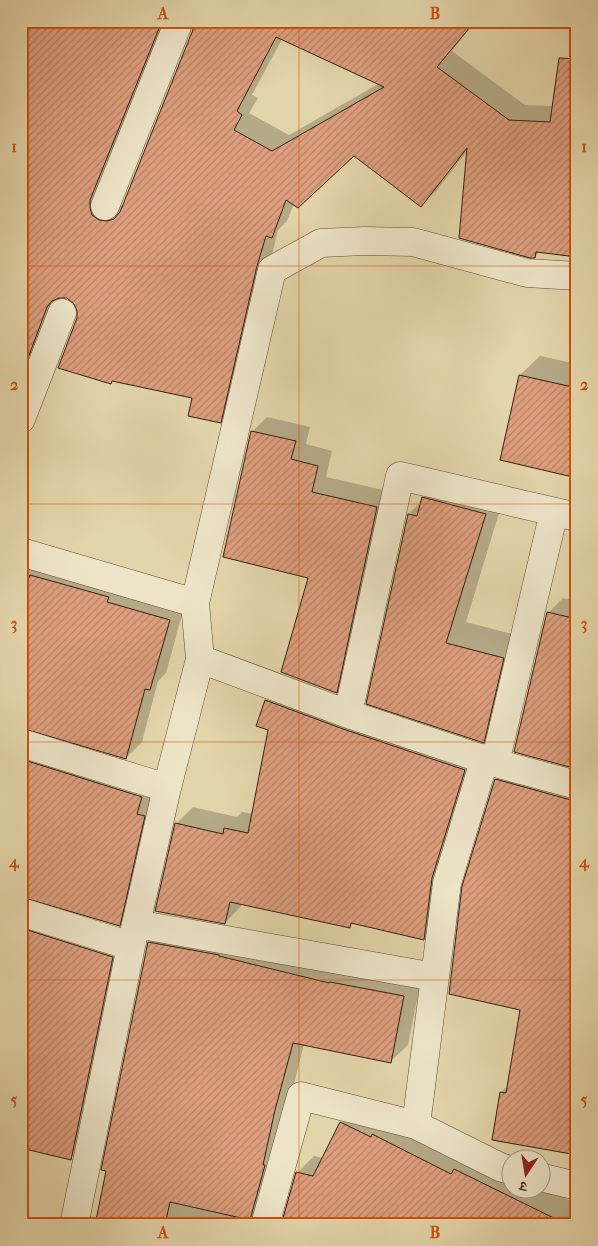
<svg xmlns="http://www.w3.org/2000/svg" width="598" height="1246" font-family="'IM FELL French Canon','Noto Serif Devanagari',serif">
<defs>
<pattern id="building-hatch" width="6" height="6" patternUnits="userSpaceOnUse" patternTransform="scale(1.25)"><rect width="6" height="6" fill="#de9f7e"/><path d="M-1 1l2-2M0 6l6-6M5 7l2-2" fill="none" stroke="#b58166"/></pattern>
</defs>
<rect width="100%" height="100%" fill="#e3d5aa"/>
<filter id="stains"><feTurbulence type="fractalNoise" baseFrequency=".004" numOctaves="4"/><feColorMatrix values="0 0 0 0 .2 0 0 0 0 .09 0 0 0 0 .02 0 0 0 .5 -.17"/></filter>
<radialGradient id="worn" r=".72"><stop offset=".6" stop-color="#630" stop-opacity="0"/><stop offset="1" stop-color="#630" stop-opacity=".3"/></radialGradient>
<path fill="#0003" fill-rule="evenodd" d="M21 21H171L116 205 123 206 195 27V21H476L452 51 525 105 553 106 540 251 535 257 468 150 437 190 421 206 354 155 294 204 287 221 278 230 236 406 220 422 194 397 113 380 111 383 78 319 79 311 75 303 69 297 61 296 22 396 21 411ZM282 39 380 83 289 135 249 113 258 98 252 95Z
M540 356 577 364V476L501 459 520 375Z
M267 417 310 427 306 444 332 451 326 477 392 492 351 677 336 692 309 577 252 432Z
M444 477 505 493 466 622 524 637 504 721 483 741 368 703 409 514Z
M21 556 185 604 166 673 158 681 142 742 126 758 21 727V731L157 781 135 909 119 925 21 896V900L128 941 87 1143 71 1158 21 1143Z
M563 598 577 601V768L548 613Z
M283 684 481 753 440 922 424 939 354 922 349 926 242 903 241 906 225 923 176 824 193 807 237 817 242 812 253 814 270 730 266 701Z
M511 765 577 782V1152L493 1139 501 1092 509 1085 521 1009 496 780Z
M166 926 421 980 408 1045 391 1061 304 1044 292 1092 278 1224H283L297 1173 314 1156 323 1158 342 1123 358 1106 510 1172V1188H540V1186L577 1204V1225H97L149 943Z"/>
<path fill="url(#building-hatch)" stroke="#331f10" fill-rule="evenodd" d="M21 21H162L90 200V208L92 215 99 220 107 221 114 219 120 212 194 27V21H475L437 67 509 120 550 122 559 58 577 59V257L536 252 535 258H530L459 238 467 148 421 207 354 156 298 208 286 200 272 238 266 236 257 266 221 423 188 416 192 398 112 381 111 384 58 368 77 318V311L74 304 67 298H59L52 301 47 307 28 358 21 356ZM276 37 384 87 272 151 234 130 242 115 237 111Z
M519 375 577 388V478L500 460Z
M251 431 296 441 291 459 318 466 312 492 377 507 337 693 281 672 308 578 223 557Z
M422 497 486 514 446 643 504 658 484 743 366 704 408 514 417 516Z
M30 575 109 597 107 602 170 620 150 690 145 689 126 759 21 728V576L29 578Z
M547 612 577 619V769L514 752Z
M265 700 343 729 465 770 432 878 424 940 351 923 350 928 230 902 225 924 155 911 175 823 223 834 224 828 248 833 268 730 256 726Z
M21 759 142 797 137 814 145 816 120 926 21 897Z
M495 779 571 800V802L577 803V1155L492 1140 500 1092 506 1093 520 1010 449 994 462 886Z
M21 928 113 957 71 1160 21 1148Z
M148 942 219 955V956L329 983 330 982 404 996 391 1063 293 1043 275 1110 263 1165H265L250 1220 170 1202 165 1225H95L106 1171 101 1170Z
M340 1122 371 1137 372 1134 451 1174 454 1169 568 1225H281L296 1172 313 1176Z"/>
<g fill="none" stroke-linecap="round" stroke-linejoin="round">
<g stroke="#5f4c36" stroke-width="29">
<path id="minor" d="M105 206 179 21
M21 419 62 313
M21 552 195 603
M200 659 348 714 495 763 577 785
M348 714 400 476 577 517
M21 743 167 788
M495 763 554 512
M21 912 131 946
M136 924 435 977
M416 1125 447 883 485 758
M540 1177 577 1186
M74 1225 131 946 167 788 200 659 195 603 272 270 321 243 364 241 413 242 527 273 577 276
M265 1225 301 1096 416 1125 500 1167 510 1170"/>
</g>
<use href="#minor" stroke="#ede4c8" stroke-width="28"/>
</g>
<path fill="none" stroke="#cd500d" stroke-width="1" stroke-opacity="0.55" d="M299 21V1225M21 266H577M21 504H577M21 742H577M21 980H577"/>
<rect width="598" height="1246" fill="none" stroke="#e3d5aa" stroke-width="55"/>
<g transform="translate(526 1174) rotate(192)"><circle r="24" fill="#ede4c8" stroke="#a3957e"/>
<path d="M0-4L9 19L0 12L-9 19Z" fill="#8f2418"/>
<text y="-8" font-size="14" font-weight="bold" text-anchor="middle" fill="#331f10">उ</text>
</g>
<rect x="28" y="28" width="542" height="1190" fill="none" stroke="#cd500d" stroke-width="2"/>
<g font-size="16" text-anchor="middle" font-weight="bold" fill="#cd500d">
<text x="163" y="19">A</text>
<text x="435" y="19">B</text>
<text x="14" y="152">1</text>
<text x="584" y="152">1</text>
<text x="14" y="390">2</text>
<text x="584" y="390">2</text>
<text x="14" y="629">3</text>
<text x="584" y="629">3</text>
<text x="14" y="867">4</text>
<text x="584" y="867">4</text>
<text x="14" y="1105">5</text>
<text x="584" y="1105">5</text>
<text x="163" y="1238">A</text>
<text x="435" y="1238">B</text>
</g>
<rect width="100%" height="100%" filter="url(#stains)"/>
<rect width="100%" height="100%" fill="url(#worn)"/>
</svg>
